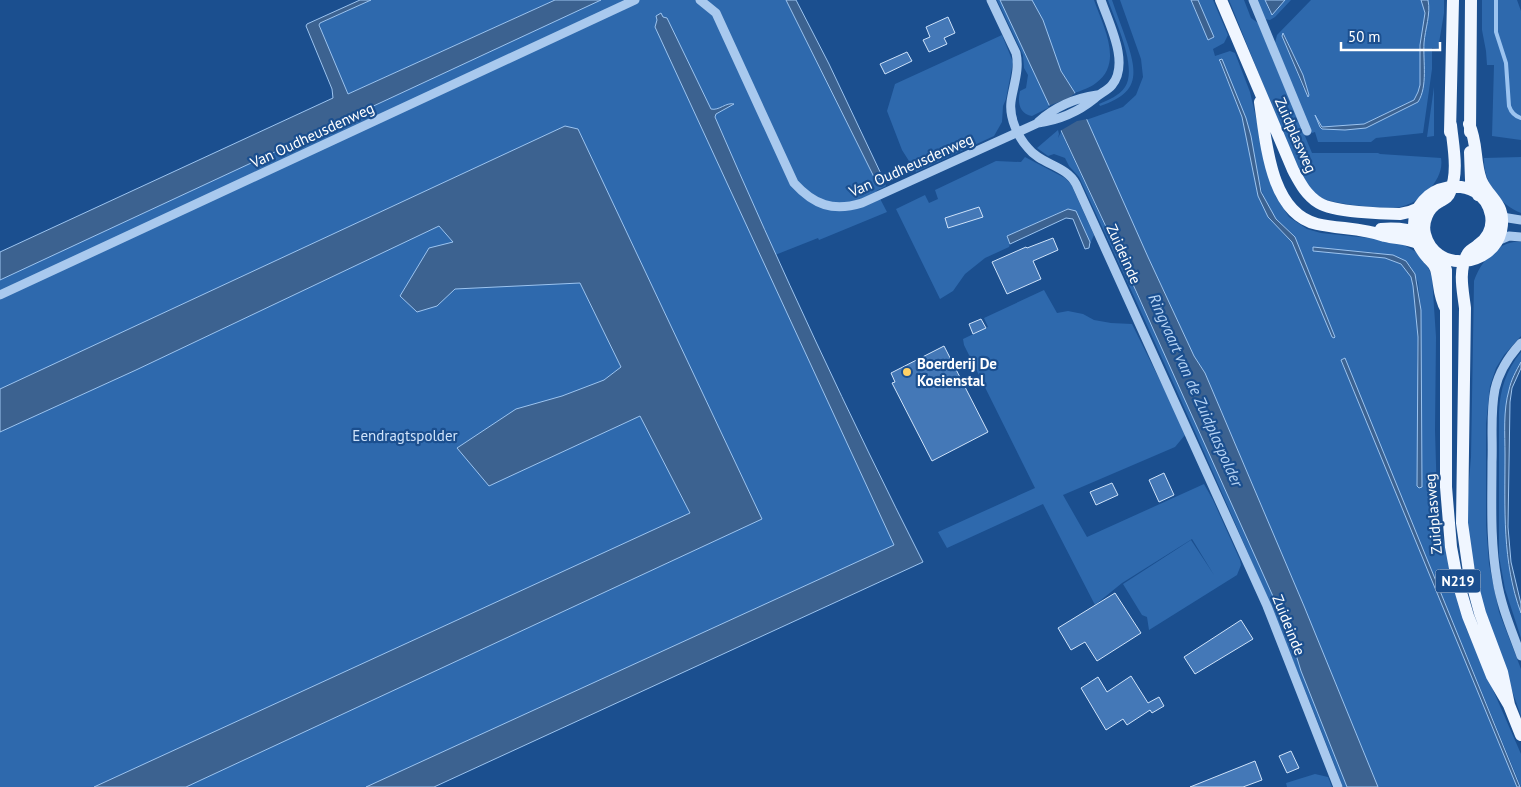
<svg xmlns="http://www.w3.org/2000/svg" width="1521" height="787" font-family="'PT Sans',sans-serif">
<rect width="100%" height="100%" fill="#1b4f8f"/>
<path fill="#2e69ad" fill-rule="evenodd" d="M371 0H555L348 94 321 32 320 23Z
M593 0H786L874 177 879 179 882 176 886 186 876 191 887 212 819 240 818 238 770 257 907 550 395 787H0V275Z
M997 0H1000L1050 107 1032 116C1020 114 1017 103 1020 91L1026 88 1028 75 1024 68 1023 55Z
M1032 0H1094C1103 26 1124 63 1096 83 1090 88 1082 90 1075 93L1061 71 1043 21Z
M1108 0H1112C1117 15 1123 30 1128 45 1139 79 1135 94 1100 106L1099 104C1108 100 1119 96 1125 87 1138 67 1115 21 1108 0Z
M1120 0H1191L1202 27 1213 37 1198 0H1213L1228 35 1224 43 1213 49 1215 56 1230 51 1235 53 1250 92 1270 178 1276 197 1289 217 1307 229 1321 233 1397 241 1416 252 1429 269 1432 277 1436 337 1435 430 1437 499 1441 530 1466 628 1521 754V787L1344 358 1341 360 1517 787H1378L1304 606 1205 373 1194 356 1148 257 1086 120 1123 107 1136 95 1143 77 1141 59ZM1219 60 1246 118 1251 136 1258 178 1265 201 1276 219 1295 237 1335 337 1334 338 1332 337 1292 242 1268 217 1258 196 1242 117ZM1313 250 1373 252 1410 266 1418 282 1421 310V425L1417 360 1418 337 1413 286 1411 277 1407 270 1401 264 1385 258Z
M1229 0H1244L1251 18 1258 23 1312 153H1378L1380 154 1441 158C1445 180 1420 203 1400 207 1388 210 1335 204 1324 199 1311 193 1305 182 1298 171Z
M1257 0H1265L1270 13 1285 0H1291L1275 17 1270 20 1264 19Z
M1311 0H1421C1423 5 1425 10 1425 15 1424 26 1421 36 1420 46 1419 63 1425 86 1414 100L1364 124 1322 127 1316 115 1320 127C1363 135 1381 120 1418 102 1428 86 1423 62 1424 43 1425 29 1431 14 1428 0H1444V13L1438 49 1432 48V69L1423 133 1376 138 1371 142H1318L1315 132 1312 133 1275 43 1277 35ZM1282 34H1284L1303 75 1304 90 1282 36Z
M1482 0H1517L1521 11V140L1492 136 1494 65H1487L1486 51 1482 30Z
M1002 35 1013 62 1006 99 1003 106 1002 122 994 136 916 172 902 150 887 111 895 84Z
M1434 87V136L1427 137Z
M1058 130 1059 134 1058 138 1061 132 1163 350 1289 632 1301 671 1347 787H1343C1264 580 1172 378 1079 177L1069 166 1065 158 1054 154 1048 156 1037 148Z
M1025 157 1065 178 1071 184 1094 235 1089 246 1090 242 1073 210 1067 209 1007 236 1010 244 1009 247 985 258 965 274 953 291 940 299 896 209 925 195 929 203 938 199 935 190 996 161 1021 162Z
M1521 157V213C1499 205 1483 181 1484 158Z
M1514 242H1521V336L1504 355 1496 368 1490 386 1486 424V525L1489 564 1499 612 1521 669V716L1485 614 1469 544 1467 504 1471 457 1474 281C1480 263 1495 245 1514 242Z
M1044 290 1057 313 1068 311 1083 314 1094 320 1111 323 1132 324 1176 413 1185 435 1175 447 1063 495 1087 537 1204 484 1213 500 1240 560 1241 565 1237 575 1149 630 1147 617 1142 615 1123 584 1191 540 1214 575 1192 539 1122 583 1095 605 1043 504 947 548 938 532 1035 488 964 345 963 339 988 327 984 318Z
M1521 352V362L1514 376 1506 402 1505 497 1508 562 1512 585 1521 613V638L1505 589 1499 556V412C1500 390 1506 370 1521 352Z
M1315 774 1328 777 1332 787H1287L1286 783Z"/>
<path fill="#3c6290" stroke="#9cc4f0" d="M360 0H371L320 23 319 25 348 94 555 0H601L0 280V252L333 98 332 89 306 26 307 24Z
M786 0H796L829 64 882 176 879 179 874 177Z
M1000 0H1032L1043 20 1061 71 1075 93 1148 257 1194 356 1205 373 1304 606 1378 787H1347L1301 671 1289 632 1136 291Z
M1191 0H1198L1214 37 1208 40Z
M1265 0H1285L1272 15Z
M1421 0H1428C1431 14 1425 29 1424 43 1423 62 1428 86 1418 102L1366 128 1345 130 1322 129 1320 127 1315 115 1322 127 1364 124 1414 100 1418 92 1420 85V45L1425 13Z
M661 13 663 17 667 18 711 109C719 111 726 102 734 104L716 114 715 117C780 267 849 416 923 562L434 787H366L894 545 655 27 657 20 656 16Z
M1283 33 1303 75 1309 95 1308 97 1282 36Z
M1222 59 1246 118 1251 136 1261 192 1276 219 1295 237 1335 337 1334 338 1332 337 1292 242 1268 217 1258 196 1242 117 1220 61 1219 60Z
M565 126 578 129 762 519 186 787H94L690 513 640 416 489 486 457 448 516 409 562 396 604 380 621 367 580 283 455 289 437 306 417 312 400 296 429 248 453 242 439 226 136 370 0 432V389Z
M1068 209 1076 211 1090 242 1089 248 1085 249 1073 219 1066 218 1010 244 1007 236Z
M1313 247 1393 255 1406 261 1415 274 1421 310 1422 487 1419 488 1417 486 1418 337 1413 286 1411 277 1401 264 1385 258 1313 251Z
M1345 358 1520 787H1517L1341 360Z
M1521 362V368L1512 388 1510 402 1508 527 1511 562 1521 604V613C1502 562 1505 508 1505 455 1505 433 1503 411 1509 390 1511 380 1516 371 1521 362Z"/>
<path fill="#1b4f8f" d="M1077 92 1088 119 1077 121 1060 131 1048 106 1067 99Z"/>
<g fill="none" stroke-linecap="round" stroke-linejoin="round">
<path stroke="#9cc4f0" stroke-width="4" d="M1496 0V32L1506 63 1509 106C1511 112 1514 116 1521 118"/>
</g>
<path fill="#4478b7" stroke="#cfe3fa" d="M948 17 955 33 944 38 947 44 929 52 923 40 930 37 926 27Z
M907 52 912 61 885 74 880 64Z
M979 207 983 217 948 228 945 218Z
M1053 238 1058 250 1033 261 1041 279 1007 294 992 262 1026 247 1027 248Z
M981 319 986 328 973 334 969 324Z
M944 346 988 432 932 461 892 383 895 382 891 373Z
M1164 473 1174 495 1159 502 1149 480Z
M1112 483 1118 495 1096 505 1090 492Z
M1115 593 1141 633 1097 661 1085 642 1071 650 1058 628Z
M1241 620 1253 639 1195 674 1184 657Z
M1131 676 1148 703 1159 697 1164 706 1152 713 1150 710 1127 725 1123 719 1106 730 1081 688 1098 677 1107 692Z
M1291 751 1299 768 1287 773 1279 756Z
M1255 761 1262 780 1243 787H1190Z"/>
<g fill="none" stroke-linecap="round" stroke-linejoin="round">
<path stroke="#a9c9ee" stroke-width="9" d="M700 0 716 13 794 183C814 205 833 212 862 203L1038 123C1059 120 1078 112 1094 99 1100 93 1107 91 1112 85 1130 63 1109 24 1101 0
M991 0 1016 53C1020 70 1013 86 1011 102 1009 118 1018 137 1028 148 1041 165 1066 165 1076 184L1267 606 1338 787
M1253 0 1307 131
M1038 122C1055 107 1075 98 1097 95
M1502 217 1521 220
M1497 241 1509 236 1521 237
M0 295 635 0
M1521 343C1509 356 1499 372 1495 389 1490 413 1493 438 1492 462 1492 501 1490 541 1497 580 1501 606 1512 631 1521 656"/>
<path stroke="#f0f6ff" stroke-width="12" d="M1221 0 1293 170C1300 183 1306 195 1319 203 1333 212 1383 214 1400 214 1407 213 1413 211 1419 208
M1260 102C1266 141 1270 213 1317 224 1340 229 1363 228 1385 236 1397 239 1408 238 1419 244
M1451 125C1453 146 1459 172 1450 192 1448 198 1444 199 1439 202 1428 208 1422 222 1425 234 1435 274 1493 267 1501 231 1507 204 1489 199 1481 180 1474 161 1478 144 1469 124
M1450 132 1453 0
M1470 132 1471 0
M1470 152 1471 180 1478 195
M1381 229C1394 228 1409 229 1420 234
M1441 256 1446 270V487L1451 547 1457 579 1468 616 1492 676 1509 705 1521 735
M1446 309C1438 295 1440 283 1436 269 1434 263 1430 261 1427 257 1420 249 1415 239 1414 229 1411 182 1482 170 1491 215 1493 227 1488 238 1478 245 1474 249 1469 250 1467 255 1458 271 1463 291 1465 308L1462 523 1469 572 1480 613 1502 672 1509 705"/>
</g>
<circle fill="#ffd166" stroke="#1b4f8f" stroke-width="2" cx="907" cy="372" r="5"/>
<g text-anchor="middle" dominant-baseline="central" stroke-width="4.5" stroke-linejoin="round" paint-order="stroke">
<rect fill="#1b4f8f" stroke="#bbcadd" stroke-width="1" x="1435.5" y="569.5" width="45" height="23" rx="4"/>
<g font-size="14" font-weight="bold" fill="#fff">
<text x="1458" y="581">N219</text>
</g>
<g font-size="15" fill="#fff" stroke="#1b4f8f">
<text transform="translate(312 135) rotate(-25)">Van Oudheusdenweg</text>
<text transform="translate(1296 135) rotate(66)">Zuidplasweg</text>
<text transform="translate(911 165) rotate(-24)">Van Oudheusdenweg</text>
<text transform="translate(1124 254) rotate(66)">Zuideinde</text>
<text transform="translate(1433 514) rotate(-95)">Zuidplasweg</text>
<text transform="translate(1289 625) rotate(68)">Zuideinde</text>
</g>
<g font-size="15" font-weight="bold" fill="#fff" stroke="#1b4f8f" text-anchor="start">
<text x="917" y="363">Boerderij De<tspan x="917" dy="17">Koeienstal</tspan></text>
</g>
<g font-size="15" fill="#cfe3fa" stroke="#1b4f8f">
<text x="405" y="435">Eendragtspolder</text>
</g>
<g font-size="16" font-style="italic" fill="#b5d3f5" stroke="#1b4f8f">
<text transform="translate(1196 390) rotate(66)">Ringvaart van de Zuidplaspolder</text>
</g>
</g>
<path d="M1341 42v8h99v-8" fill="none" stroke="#ffffff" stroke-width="2.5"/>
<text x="1348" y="42" font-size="15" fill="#ffffff" stroke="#1b4f8f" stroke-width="4" paint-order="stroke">50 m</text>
</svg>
